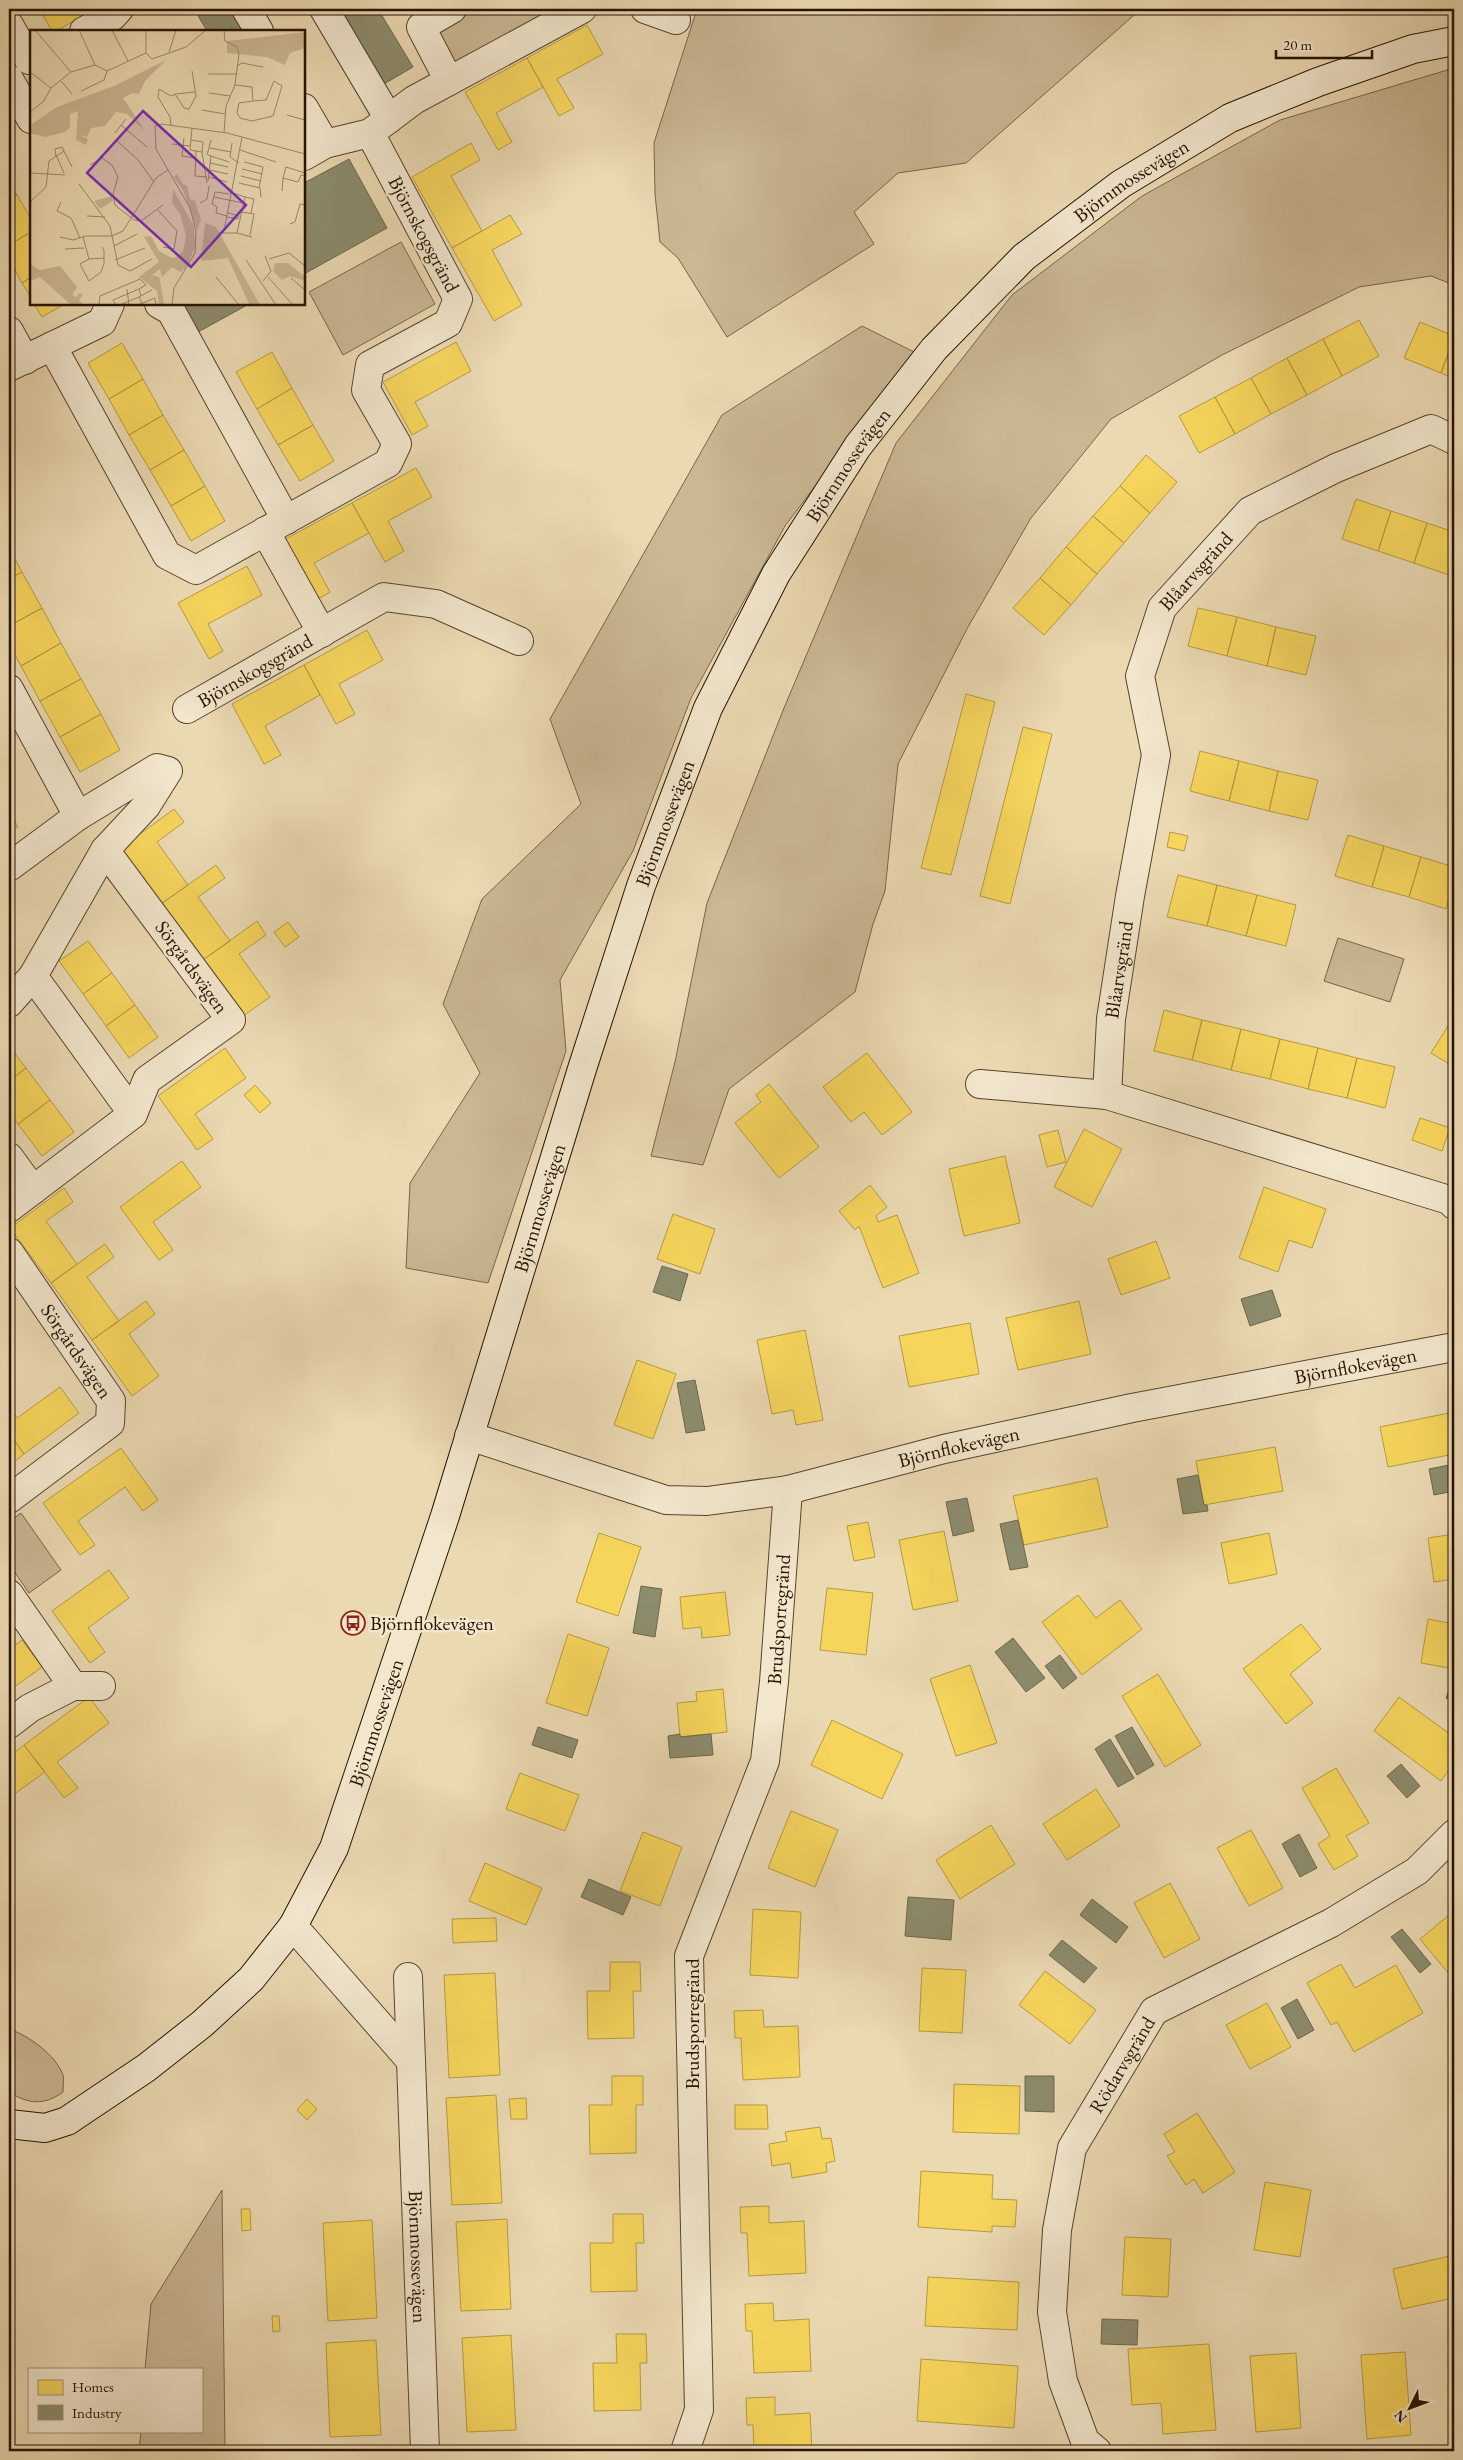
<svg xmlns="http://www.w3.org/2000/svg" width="1463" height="2460" font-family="'EB Garamond',serif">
<rect width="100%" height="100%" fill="#ebd9b2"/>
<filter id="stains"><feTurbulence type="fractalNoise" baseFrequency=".004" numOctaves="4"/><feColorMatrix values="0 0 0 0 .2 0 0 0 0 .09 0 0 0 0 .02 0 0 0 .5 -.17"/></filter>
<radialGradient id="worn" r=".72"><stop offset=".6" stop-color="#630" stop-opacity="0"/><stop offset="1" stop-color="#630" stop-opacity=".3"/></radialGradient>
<path fill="#cab794" stroke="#78654a" d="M471 9H560L456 66 435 29Z
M697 9H1141L966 163 898 173 854 212 874 244 727 337 678 258 660 242 655 194 654 143Z
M1454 68V285L1431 276 1359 287 1222 355 1111 419 1031 518 968 627 898 764 885 891 873 924 855 992 729 1089 703 1165 651 1156 675 1062 707 903 784 708 896 443 1012 295 1142 196 1280 120Z
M401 242 435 304 343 355 309 292Z
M862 326 916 353 785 526 691 698 633 851 560 980 566 1051 488 1283 406 1268 410 1183 480 1073 443 1004 482 899 581 804 550 719 722 415Z
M1338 938 1404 959 1390 1002 1324 981Z
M21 1513 61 1570 29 1593 9 1564V1522Z
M9 2029C28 2035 56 2055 63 2075 64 2080 63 2087 63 2092 44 2106 28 2104 9 2092Z
M222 2190 225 2451H139L141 2431H201V2369H145L151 2304Z"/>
<path fill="#f6d55c" stroke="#b89b41" d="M39 9H83L86 14 56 31H52Z
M587 25 603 54 557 79 574 108 559 116 527 58Z
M527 58 543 87 496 113 512 142 498 150 465 92Z
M471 143 480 160 451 176 482 231 452 248 412 177Z
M9 181 17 195 9 199Z
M17 195 31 219V232L9 245V199Z
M510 215 522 234 492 250 522 305 494 321 452 248Z
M31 232V277L22 283 9 259V245Z
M31 277V298L22 283Z
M34 304H64L42 317Z
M1359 320 1379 356 1342 376 1323 339Z
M1420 322 1454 336 1441 373 1404 358Z
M1323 339 1342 376 1307 395 1287 358Z
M1454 340V379L1441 373Z
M456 342 471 371 415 402 428 426 412 435 383 382Z
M122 343 143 379 109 399 88 363Z
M272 352 292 388 257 409 236 372Z
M1287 358 1307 395 1271 414 1251 378Z
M1251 378 1271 414 1235 434 1215 397Z
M143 379 163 415 129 435 109 399Z
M292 388 313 425 278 445 257 409Z
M1215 397 1235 434 1199 453 1179 416Z
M163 415 184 450 150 470 129 435Z
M313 425 334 461 300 481 278 445Z
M184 450 205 486 171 506 150 470Z
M1146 455 1177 482 1150 513 1120 486Z
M416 468 432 497 388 521 404 551 385 562 352 503Z
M205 486 225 521 191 541 171 506Z
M1120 486 1150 513 1124 543 1093 516Z
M1356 499 1391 511 1378 551 1342 539Z
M352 503 369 533 314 563 330 592 313 602 280 542Z
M1391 511 1427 523 1414 563 1378 551Z
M1093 516 1124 543 1097 574 1066 547Z
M1427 523 1454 532V561L1449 575 1414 563Z
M1066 547 1097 574 1071 605 1040 578Z
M9 548 22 572 9 579Z
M247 566 262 595 208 624 223 651 209 659 178 603Z
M22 572 42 608 9 626V579Z
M1040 578 1071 605 1044 635 1013 608Z
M42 608 61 643 21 666 9 644V626Z
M1198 608 1237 617 1227 656 1188 646Z
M1237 617 1276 627 1267 666 1227 656Z
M1276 627 1316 636 1306 675 1267 666Z
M367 630 383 660 339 684 355 714 336 724 304 665Z
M61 643 81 679 40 701 21 666Z
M304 665 320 695 265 726 281 755 264 764 232 704Z
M81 679 101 714 60 737 40 701Z
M966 694 995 702 951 875 921 868Z
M101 714 120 750 80 772 60 737Z
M1023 727 1052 734 1010 904 980 896Z
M1200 751 1239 761 1229 801 1190 791Z
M1239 761 1278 771 1269 811 1229 801Z
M1278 771 1318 780 1308 820 1269 811Z
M174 809 184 822 157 842 188 885 161 904 121 848Z
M9 811 18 827 9 832Z
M1170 832 1188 836 1184 851 1167 847Z
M1348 835 1384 846 1372 887 1335 876Z
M1384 846 1421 857 1409 897 1372 887Z
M1421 857 1454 867V881L1446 909 1409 897Z
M216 865 225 878 198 897 230 941 203 960 161 904Z
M1178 875 1217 885 1207 926 1167 917Z
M1217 885 1257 895 1246 936 1207 926Z
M1257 895 1296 905 1286 946 1246 936Z
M257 921 266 935 239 954 270 997 243 1016 203 960Z
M288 922 299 937 285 947 274 932Z
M88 941 112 973 83 994 59 961Z
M112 973 135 1005 106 1026 83 994Z
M135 1005 158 1037 129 1058 106 1026Z
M1164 1010 1202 1020 1192 1060 1154 1051Z
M1453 1018 1454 1019V1067L1431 1053Z
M1202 1020 1241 1029 1231 1070 1192 1060Z
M1241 1029 1280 1039 1270 1079 1231 1070Z
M1280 1039 1318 1048 1308 1089 1270 1079Z
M9 1046 26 1068 9 1081Z
M225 1048 246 1078 195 1114 213 1139 197 1150 158 1096Z
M1318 1048 1357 1058 1347 1098 1308 1089Z
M867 1053 912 1112 882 1135 864 1112 851 1122 823 1087Z
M1357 1058 1395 1067 1385 1108 1347 1098Z
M26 1068 50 1100 18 1124 9 1113V1081Z
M769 1084 819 1147 779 1178 735 1123 761 1102 756 1095Z
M255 1085 271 1103 260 1113 244 1095Z
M50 1100 74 1132 42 1156 18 1124Z
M1420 1118 1450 1128 1442 1151 1412 1140Z
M1084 1129 1122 1149 1092 1207 1054 1187Z
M1058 1130 1066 1162 1047 1167 1039 1135Z
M1005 1156 1020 1223 964 1236 949 1169Z
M182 1161 201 1187 153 1222 173 1250 159 1260 120 1207Z
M870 1185 887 1207 876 1216 878 1222 897 1215 919 1273 883 1288 859 1226 855 1230 839 1211Z
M1264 1187 1326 1209 1312 1248 1289 1240 1278 1272 1239 1258Z
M64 1188 73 1202 46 1221 77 1264 51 1283 10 1228Z
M673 1214 715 1229 700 1274 657 1259Z
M1156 1241 1170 1278 1121 1295 1108 1259Z
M105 1244 114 1257 87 1277 119 1321 92 1340 51 1283Z
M146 1301 155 1314 129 1334 159 1376 132 1396 92 1340Z
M1079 1301 1091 1354 1018 1370 1006 1318Z
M970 1323 979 1374 909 1387 899 1336Z
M805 1330 823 1420 796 1425 793 1410 772 1414 757 1340Z
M637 1360 676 1374 653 1439 614 1425Z
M60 1387 79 1413 24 1454 9 1433V1406L17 1418Z
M1454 1412V1454L1388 1467 1380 1427Z
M9 1433 24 1454 9 1466Z
M1275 1447 1283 1491 1204 1505 1196 1461Z
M121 1448 158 1500 143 1511 125 1487 78 1521 95 1545 80 1555 43 1503Z
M1097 1478 1108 1527 1024 1545 1013 1496Z
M868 1522 875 1557 854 1561 847 1526Z
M944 1531 958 1601 913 1610 899 1540Z
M599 1533 641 1547 618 1616 576 1602Z
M1269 1533 1277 1574 1229 1584 1221 1543Z
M1454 1534V1579L1434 1582 1428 1538Z
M109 1570 129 1598 88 1628 105 1652 90 1663 52 1611Z
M827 1588 873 1593 866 1655 820 1650Z
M725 1592 730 1635 702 1638 701 1627 683 1629 680 1597Z
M1078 1595 1096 1618 1120 1600 1142 1629 1082 1675 1042 1622Z
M1428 1619 1454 1624V1669L1421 1663Z
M1301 1624 1321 1649 1290 1674 1313 1703 1286 1724 1243 1669Z
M568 1634 609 1648 587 1716 546 1703Z
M22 1640 42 1667 9 1691V1650Z
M970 1665 997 1743 956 1756 930 1679Z
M1158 1674 1201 1745 1165 1767 1122 1696Z
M723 1689 727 1732 680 1737 677 1703 697 1701 696 1692Z
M89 1697 109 1723 57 1762 78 1788 64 1798 24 1745Z
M1399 1697 1454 1737V1762L1441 1781 1374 1731Z
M832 1720 903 1754 882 1799 811 1765Z
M24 1745 45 1772 9 1798V1757Z
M1336 1768 1369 1823 1346 1836 1358 1856 1334 1870 1318 1844 1330 1836 1302 1788Z
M520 1773 579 1795 565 1831 506 1809Z
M1096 1789 1120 1826 1067 1860 1043 1824Z
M791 1811 838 1830 815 1887 768 1868Z
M991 1825 1015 1864 960 1899 936 1860Z
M1251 1830 1283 1888 1249 1906 1217 1848Z
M643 1832 682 1847 660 1906 620 1891Z
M485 1863 542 1888 526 1925 469 1901Z
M1170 1883 1200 1939 1164 1958 1134 1903Z
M753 1909 801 1912 798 1978 750 1975Z
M1454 1911V1969L1449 1974 1420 1939Z
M496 1918 497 1941 453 1943 452 1919Z
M610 1962H640L641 1991H633L634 2038 588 2039 587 1991H610Z
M1341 1964 1355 1988 1396 1965 1423 2013 1354 2052 1337 2022 1331 2025 1307 1983Z
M922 1968 966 1970 962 2033 919 2031Z
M1045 1971 1096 2010 1070 2044 1019 2005Z
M495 1973 500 2075 449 2078 444 1975Z
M1267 2003 1291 2047 1250 2069 1226 2025Z
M763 2010 764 2027 798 2026 800 2077 743 2080 741 2038H735L734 2011Z
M612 2076H643V2105H636V2153L590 2154 589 2105H612Z
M954 2084 1020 2086 1019 2134 953 2132Z
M496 2095 502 2203 452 2205 446 2098Z
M526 2098 527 2119H511L509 2099Z
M307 2099 317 2109 307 2120 297 2110Z
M735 2105H767L768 2129H735Z
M1197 2113 1235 2172 1203 2193 1194 2179 1186 2185 1167 2156 1175 2152 1164 2134Z
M820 2127 822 2139 831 2138 835 2161 826 2163 827 2172 792 2178 790 2163 772 2166 769 2144 787 2141 785 2132Z
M921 2171 993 2175 992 2199 1017 2200 1015 2227 992 2226V2232L918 2227Z
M1265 2182 1311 2190 1300 2257 1254 2250Z
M769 2206V2223L804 2221 806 2273 749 2276 747 2233H741L740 2207Z
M241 2209H250L251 2230 242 2231Z
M613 2214H643L644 2243H636L637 2291 591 2292 590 2243H613Z
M507 2219 511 2309 461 2311 456 2222Z
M372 2220 377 2318 328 2321 323 2223Z
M1125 2237 1171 2239 1168 2297 1122 2295Z
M1454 2255V2276L1449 2277 1454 2298 1402 2309 1393 2269Z
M928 2277 1019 2282 1017 2330 925 2326Z
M773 2303 774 2321 809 2319 811 2371 754 2373 752 2331H746L745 2304Z
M272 2316H279L280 2331 273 2332Z
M616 2334H646L647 2363H640L641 2410 594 2411 593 2363H617Z
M511 2335 516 2430 467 2432 462 2338Z
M376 2340 381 2435 330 2437 326 2343Z
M1209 2344 1216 2430 1163 2434 1161 2403 1132 2405 1128 2349Z
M1405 2352 1411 2435 1367 2439 1361 2355Z
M1296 2353 1301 2428 1256 2432 1250 2356Z
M921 2359 1018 2366 1014 2428 917 2421Z
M775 2397V2415L810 2413 812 2451H754L753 2425H747L746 2398Z"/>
<path fill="#8c8c6e" stroke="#6d684d" d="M194 9H231L244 31H207Z
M341 9H378L413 67 384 84Z
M349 159 387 228 304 274V183Z
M183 304H249L198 332Z
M9 496 15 503 9 509Z
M662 1266 688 1274 680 1301 653 1292Z
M1272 1290 1281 1316 1250 1326 1241 1299Z
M695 1380 705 1430 686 1433 677 1383Z
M1454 1464V1491L1434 1495 1429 1469Z
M1198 1475 1204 1505H1207L1208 1511 1183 1514 1177 1479Z
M967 1498 974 1531 953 1536 946 1502Z
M1018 1520 1028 1567 1010 1570 1000 1524Z
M641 1586 662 1589 655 1637 633 1633Z
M1013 1638 1045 1678 1026 1692 995 1652Z
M1060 1655 1077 1678 1063 1689 1045 1666Z
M1454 1676V1701L1446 1698Z
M538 1727 578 1740 572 1758 532 1745Z
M1132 1727 1154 1765 1137 1775 1115 1736Z
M680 1734V1737L711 1734 713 1755 670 1758 668 1736Z
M1110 1739 1134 1778 1118 1787 1095 1749Z
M1401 1764 1420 1786 1407 1798 1387 1776Z
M1299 1834 1317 1868 1300 1877 1282 1844Z
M589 1879 631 1897 623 1915 581 1897Z
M908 1897 954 1900 951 1940 905 1936Z
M1092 1899 1128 1927 1116 1943 1080 1915Z
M1402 1929 1431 1964 1420 1973 1391 1937Z
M1062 1940 1097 1968 1084 1983 1049 1955Z
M1297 1999 1314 2030 1298 2039 1281 2008Z
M1025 2076H1054V2112L1025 2111Z
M1102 2319 1138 2320 1137 2345 1101 2344Z"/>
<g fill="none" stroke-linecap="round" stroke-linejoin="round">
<g stroke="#57442d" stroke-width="30">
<g id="street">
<path d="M246 9 259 31"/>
<path d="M324 9 389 119"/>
<path d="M645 9 676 20"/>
<path d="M9 25 29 60"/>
<path d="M84 31 113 16 119 9"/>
<path d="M9 79 31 119"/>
<path d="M449 81 421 27 452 9"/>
<path d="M304 108 325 144"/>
<path d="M304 156 325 144 370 133 414 100 582 9"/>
<path d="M159 304 171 311 286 520"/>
<path d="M9 331 25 360"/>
<path d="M52 346 167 555 196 570 388 463 397 444 366 390 370 365 448 323 458 299 370 133"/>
<path d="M9 367 102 322 110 304"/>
<path d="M265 531 322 633"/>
<path d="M9 689 78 816"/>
<path id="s1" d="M187 709 384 597 436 604 519 641"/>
<path d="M9 867 78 816 157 768 168 771 146 806 105 850 33 976 9 1003"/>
<path d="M33 976 133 1114"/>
<path d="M980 1084 1107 1095 1449 1200 1454 1205"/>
<path id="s2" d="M1107 1095 1111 1019 1130 896 1156 755 1140 676 1162 608 1250 511 1336 468 1431 429 1454 440"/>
<path d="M9 1157 33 1190"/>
<path d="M9 1208 133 1114 147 1080 231 1020 105 850"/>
<path id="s3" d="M9 1252 111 1401 110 1423 9 1499"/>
<path id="s4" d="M469 1436 666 1500 707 1501 788 1490 944 1449 1132 1408 1454 1347"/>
<path d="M9 1594 73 1686"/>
<path d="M9 1724 30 1708 73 1686H101"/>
<path d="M293 1926 411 2061"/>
<path id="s5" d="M408 1977 425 2451"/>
<path id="s6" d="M685 2451 699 2410 689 1956 765 1761 774 1682 788 1490"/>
<path id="s7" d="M1097 2451 1085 2441 1063 2381 1052 2312 1057 2230 1072 2148 1154 2011 1331 1923 1417 1871 1454 1834"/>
</g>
</g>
<g stroke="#261301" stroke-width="30">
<g id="secondary">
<path id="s8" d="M9 2124 45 2128 67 2121 146 2068 202 2024 251 1979 293 1926 334 1848 445 1516 582 1069 641 886 708 708 776 574 858 446 934 349 1024 257 1121 184 1230 118 1318 82 1413 49 1454 41"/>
</g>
</g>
<use href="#street" stroke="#f2e6cd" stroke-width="28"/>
<use href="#secondary" stroke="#f2e6cd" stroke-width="28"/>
</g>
<defs>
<g id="bus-ring" transform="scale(1.25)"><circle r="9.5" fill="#f2e6cd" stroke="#8f2418" stroke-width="1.5"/><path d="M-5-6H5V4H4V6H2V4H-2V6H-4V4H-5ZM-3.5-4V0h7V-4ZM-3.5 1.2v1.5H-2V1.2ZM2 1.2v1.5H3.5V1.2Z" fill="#8f2418"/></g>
</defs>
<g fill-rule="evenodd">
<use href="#bus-ring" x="353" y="1623"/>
</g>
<g text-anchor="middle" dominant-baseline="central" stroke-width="5" stroke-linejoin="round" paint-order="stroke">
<g font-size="20" fill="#261301" stroke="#f2e6cd">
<text stroke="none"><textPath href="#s8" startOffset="2334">Björnmossevägen</textPath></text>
<text transform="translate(424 234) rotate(62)">Björnskogsgränd</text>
<text stroke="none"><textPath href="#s8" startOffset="1929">Björnmossevägen</textPath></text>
<text stroke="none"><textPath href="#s2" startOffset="546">Blåarvsgränd</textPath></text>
<text stroke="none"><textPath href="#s1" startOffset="78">Björnskogsgränd</textPath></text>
<text stroke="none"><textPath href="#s8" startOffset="1525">Björnmossevägen</textPath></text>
<text transform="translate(192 967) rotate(54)">Sörgårdsvägen</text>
<text stroke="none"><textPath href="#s2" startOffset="126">Blåarvsgränd</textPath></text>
<text stroke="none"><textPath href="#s8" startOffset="1120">Björnmossevägen</textPath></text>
<text stroke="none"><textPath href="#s3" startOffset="120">Sörgårdsvägen</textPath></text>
<text stroke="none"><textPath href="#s4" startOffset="911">Björnflokevägen</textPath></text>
<text stroke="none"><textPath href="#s4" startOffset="506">Björnflokevägen</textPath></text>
<text stroke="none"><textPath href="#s6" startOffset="849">Brudsporregränd</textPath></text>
<text stroke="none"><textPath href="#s8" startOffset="580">Björnmossevägen</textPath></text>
<text transform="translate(692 2024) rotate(-90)">Brudsporregränd</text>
<text stroke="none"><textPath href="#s7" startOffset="412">Rödarvsgränd</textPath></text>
<text stroke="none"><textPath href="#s5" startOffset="280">Björnmossevägen</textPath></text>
</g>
<g font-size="20" fill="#261301" stroke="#f2e6cd" text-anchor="start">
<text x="370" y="1623">Björnflokevägen</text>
</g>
</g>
<g transform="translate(30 30)">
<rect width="275" height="275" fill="#ebd9b2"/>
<path d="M275 2V18L260 23 255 35 237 27 197 23V11ZM136 30 115 51 109 64 102 63 93 68 115 101 97 84 86 82 75 96 61 98 57 107 50 105 58 109 56 115 46 110 48 81 40 84V97L35 102 15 107 0 103 2 94 27 77 84 56ZM147 144 153 154 157 156 160 169 165 171 171 190 167 200 154 162 144 147ZM143 159 164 196 165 216 157 237 150 242 142 237 132 247 130 239 122 245 129 247 131 256 134 274 129 275 127 261 109 247 129 232 114 207 121 206 129 221 140 227 144 228 153 222 156 206 150 184 142 173ZM82 166 83 171 70 179 64 171ZM175 193 186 197 230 275 219 274 198 228 171 231ZM245 233H258L275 247V251L260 246 252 250 243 241ZM0 234 10 240 30 236 47 257 42 265 46 267 50 263 53 265 49 270 54 275H41L10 247 0 251Z" fill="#cab794"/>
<path fill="none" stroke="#9c8a6b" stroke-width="1" d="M5 0 41 42M49 0 65 35M82 0 98 31M139 22 146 0M116 23V0M207 36 212 33 233 37M0 42 21 58M178 44H206M31 51 42 64M205 55 222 57 223 71 209 73 207 83 210 88 222 91 243 86 252 56 244 51 236 70 223 71M51 61 74 50 77 41M179 63 200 66M145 64 165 62M172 80 195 84M0 82 13 72 21 58 41 42 65 35 77 41 116 23 122 29 156 17 176 0M257 85 275 90M91 95 117 117M141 95 140 87 128 67 129 59 141 66 145 64 154 78 159 79 166 66 162 41M85 103 96 89M194 103 196 76 205 55 209 24 207 17 195 11 194 0M154 108 152 126 165 128M86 110 108 130 124 152M161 110 173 112 172 122 160 120 162 98M202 113 200 127 209 133M142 114 160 116M180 118 201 122M210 120 246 132M34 121 42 137M166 121 165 146 177 147M172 122 177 153M26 125 34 143M177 125 181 110M178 125 181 126 178 151M181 126 199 132M214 132 233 137 229 158M180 133 198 137M60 135 72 128 82 135 88 147 83 164 85 175 104 190 111 191 133 175M212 139 232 144M180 140 198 144M0 143 35 145M211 146 231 151M179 147 197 152M253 148 256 137 275 143M209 153 230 158 231 167M49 154 80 196 88 235 100 241 122 229M252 161 253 148 268 152 271 145 275 146M184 167 213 173M215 167 224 169 221 183M0 172 16 157 19 131 34 121 32 117 25 119 26 126M31 172 27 181 41 188 50 208M170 173 177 169 179 156M128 180 147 201 144 219 133 217M212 182 224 184 220 205M57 186 75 187M197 186 186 183 187 177 182 174 185 162 200 164M197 187 208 189 209 186 198 183M260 194 265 192 270 174 275 175M194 201 212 107M190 203H207L215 167 200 162M207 203 222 207M30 207 43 210 55 206H82L93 201 126 148 138 140M53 207 59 229M84 216 107 204M72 217 74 220V234L71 242 59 251 50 234 59 229 74 228M35 219 54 218M239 229 259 223 275 236M85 230 115 218M216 230 246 275M186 247 209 275M238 247 263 275M261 248 275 260M233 251 241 241 235 226M97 259 99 275M112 273 109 267 122 260M69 275 70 266 110 249 116 255 109 259 111 266M86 275 83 270 109 259M90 275 109 267M108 275 125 268 126 275M142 275 144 258 165 223 166 201 160 178 126 119 125 96 131 94 197 103 275 124"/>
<path fill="#7b2cbf" fill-opacity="0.15" stroke="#7b2cbf" stroke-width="2.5" d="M113 81 216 175 161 237 57 143Z"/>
<rect width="275" height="275" fill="none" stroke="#261301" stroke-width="2.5"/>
</g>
<rect width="1463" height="2460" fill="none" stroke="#ebd9b2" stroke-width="30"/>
<rect x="10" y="10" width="1443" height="2440" fill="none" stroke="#261301" stroke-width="2.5"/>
<rect x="15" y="15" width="1433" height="2430" fill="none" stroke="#261301"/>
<rect x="28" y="2368" width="175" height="65" fill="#f2e6cd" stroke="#a0927b"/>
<rect x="38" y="2380" width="25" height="15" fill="#f6d55c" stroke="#a0927b"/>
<text x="72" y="2392" font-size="15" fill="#261301">Homes</text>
<rect x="38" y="2405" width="25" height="15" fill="#8c8c6e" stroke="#a0927b"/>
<text x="72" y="2418" font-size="15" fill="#261301">Industry</text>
<g transform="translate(1410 2408) rotate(228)" stroke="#f2e6cd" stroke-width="4" paint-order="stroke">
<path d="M0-4L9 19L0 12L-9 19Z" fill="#261301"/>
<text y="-8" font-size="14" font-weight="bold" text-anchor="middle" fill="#261301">N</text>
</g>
<path d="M1276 50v8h96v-8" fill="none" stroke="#261301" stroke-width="2.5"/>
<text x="1283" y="50" font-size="15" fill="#261301" stroke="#f2e6cd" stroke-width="4" paint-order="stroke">20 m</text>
<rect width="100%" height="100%" filter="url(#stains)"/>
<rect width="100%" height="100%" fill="url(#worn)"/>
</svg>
